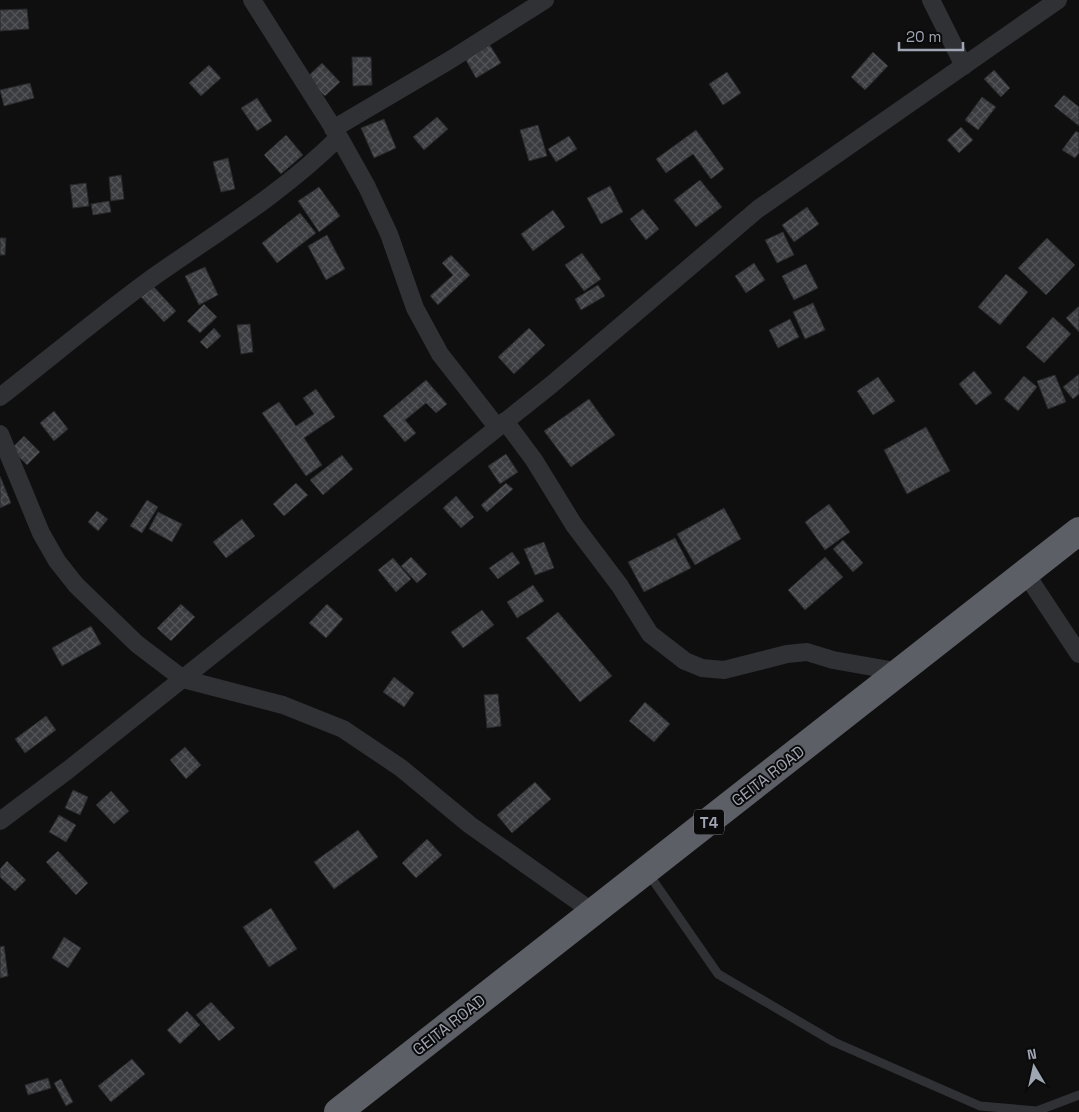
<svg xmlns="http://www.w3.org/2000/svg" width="1079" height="1112" font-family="'Space Grotesk',sans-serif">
<defs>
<pattern id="building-cross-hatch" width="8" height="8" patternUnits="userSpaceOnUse" patternTransform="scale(1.25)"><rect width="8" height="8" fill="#3b3c40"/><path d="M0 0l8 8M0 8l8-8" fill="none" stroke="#545559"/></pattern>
</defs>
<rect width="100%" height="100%" fill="#0f0f10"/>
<path fill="url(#building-cross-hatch)" stroke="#29292c" d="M27 9 29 29 0 31V10Z
M486 39 501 63 476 78 462 53Z
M873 52 888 66 865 90 851 77Z
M352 57H371L372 85 353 86Z
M322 63 340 82 325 96 306 78Z
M209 65 221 78 201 96 189 83Z
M994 70 1010 88 1001 97 984 79Z
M727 72 741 93 723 105 709 84Z
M30 83 34 98 4 106 0 90Z
M1064 95 1079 107V126L1054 106Z
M982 97 996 107 978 130 965 120Z
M257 98 272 121 257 131 241 108Z
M437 117 448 129 424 150 413 137Z
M384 119 396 148 374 158 361 128Z
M538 125 547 156 529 161 520 130Z
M961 127 973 140 959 153 947 140Z
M696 130 724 169 711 179 693 154 666 173 656 159Z
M1076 131 1079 133V153L1075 158 1062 150Z
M286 135 303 155 281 174 264 155Z
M569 136 577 149 556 162 548 149Z
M228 158 235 189 221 192 213 162Z
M121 175 124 199 111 201 109 177Z
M700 180 722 207 696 227 674 200Z
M86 183 89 206 73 208 70 185Z
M610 186 623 212 601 224 587 198Z
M319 187 340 216 319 232 298 201Z
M109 201 111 212 93 215 91 204Z
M807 207 819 224 794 242 782 225Z
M643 209 659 229 646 240 630 219Z
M553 210 565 227 533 251 521 234Z
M300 213 316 233 277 263 262 243Z
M783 232 794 255 777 263 765 240Z
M327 235 345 269 326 280 308 246Z
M0 238H6L5 255H0Z
M1047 238 1075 265 1046 295 1018 268Z
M582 253 601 279 584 291 565 265Z
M451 255 470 275 438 305 430 296 453 275 442 263Z
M754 263 765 280 746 293 735 276Z
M806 264 818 288 794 300 782 276Z
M205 267 218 295 199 305 185 276Z
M1006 274 1028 292 1000 325 978 307Z
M598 285 605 296 581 310 575 299Z
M153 286 176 311 164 322 141 297Z
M813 303 825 330 805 339 793 312Z
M204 304 217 317 200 333 187 321Z
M1079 306V332L1066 318Z
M1053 317 1071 334 1044 363 1026 347Z
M790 319 799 337 778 348 769 330Z
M250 324 253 352 241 354 237 325Z
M214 328 221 336 207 349 200 342Z
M529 328 545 345 514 374 498 357Z
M974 371 992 393 976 405 959 384Z
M1079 374V394L1073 399 1063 387Z
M1055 375 1066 402 1048 409 1037 381Z
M1024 376 1037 387 1018 411 1004 399Z
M878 377 895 401 873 415 857 391Z
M426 380 447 404 436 413 426 403 405 420 416 433 405 442 383 416Z
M316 389 335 417 304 438 322 465 306 476 262 413 279 402 296 426 314 414 303 398Z
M589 399 615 435 571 467 544 431Z
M54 411 68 429 54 441 40 423Z
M926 427 950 471 907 494 884 450Z
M24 436 40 452 27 465 11 449Z
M506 454 518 472 500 484 488 466Z
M342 455 353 469 323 495 310 480Z
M0 476 11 503 0 508Z
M296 483 308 495 284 516 273 504Z
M506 483 513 489 487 512 481 505Z
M456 496 474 517 461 528 443 508Z
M147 500 158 507 142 533 130 526Z
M829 504 850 532 825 550 805 522Z
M724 508 741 539 695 565 677 534Z
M97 511 108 519 98 531 88 522Z
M158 512 182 524 172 542 149 529Z
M242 519 255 536 226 558 213 542Z
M675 538 691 568 644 592 628 562Z
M843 540 863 563 853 572 833 549Z
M544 542 554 568 535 575 524 549Z
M512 552 520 563 498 579 489 568Z
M411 557 427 574 417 583 401 566Z
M825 557 843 577 805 610 788 590Z
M393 558 411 579 396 592 378 570Z
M533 585 544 601 517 618 507 602Z
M181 604 195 617 171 641 157 628Z
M327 604 343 619 326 638 309 623Z
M482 610 494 625 463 648 451 632Z
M558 612 612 676 580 702 526 638Z
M91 626 101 644 62 666 52 648Z
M394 677 414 693 404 707 383 692Z
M498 694 501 726 487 728 484 695Z
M645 702 670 724 654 742 629 721Z
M46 716 56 730 25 753 15 739Z
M185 747 201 765 186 779 170 760Z
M535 782 551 799 512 833 497 815Z
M73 790 88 797 80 815 65 808Z
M111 791 129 811 114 824 96 805Z
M59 815 76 825 66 842 49 832Z
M358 830 378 857 334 889 314 862Z
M427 839 442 855 416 878 402 863Z
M58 851 88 883 76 895 46 862Z
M7 861 26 880 15 891 0 877V869Z
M271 908 297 949 269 967 243 927Z
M64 937 81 948 68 968 52 958Z
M4 946 8 976 0 978V947Z
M211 1002 235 1028 219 1041 196 1015Z
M187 1011 200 1025 180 1044 167 1030Z
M132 1059 145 1074 111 1102 98 1086Z
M48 1078 51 1088 28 1095 25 1085Z
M61 1079 73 1102 66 1106 54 1083Z"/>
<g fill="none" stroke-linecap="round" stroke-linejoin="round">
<path stroke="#303135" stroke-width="9" d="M648 873 718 974 834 1042 980 1106 1037 1111 1079 1095"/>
<path stroke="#303135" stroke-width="18" d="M252 0 339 137 367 187 389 234 415 308 440 354 497 427
M931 0 964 66
M333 129 450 60 545 0
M0 397C50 358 100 316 152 278 216 233 283 193 339 137
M505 421 534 460 574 525 620 586 650 634 685 661 702 668 724 670 787 654 807 652 833 660 901 672
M0 434 41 533 57 561 76 585 137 644 183 679 283 705 343 729 401 768 470 825 593 912
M1026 574 1079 654
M0 821 68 770 551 385 758 209 1058 0"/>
<path stroke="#5c5f66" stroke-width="28" d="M338 1112 1079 531"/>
</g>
<g text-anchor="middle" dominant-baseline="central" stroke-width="4" stroke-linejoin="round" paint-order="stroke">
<rect fill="#0a0a0b" stroke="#727680" stroke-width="1" x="694" y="809.5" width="30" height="25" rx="4"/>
<g font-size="15" font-weight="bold" fill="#9fa5b2">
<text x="709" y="822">T4</text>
</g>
<g font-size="16" fill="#9fa5b2" stroke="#0a0a0b">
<text transform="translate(768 776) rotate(-38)">GEITA ROAD</text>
<text transform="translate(449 1025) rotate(-38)">GEITA ROAD</text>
</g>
</g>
<g transform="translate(1034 1067) rotate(351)" stroke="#0a0a0b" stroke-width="4" paint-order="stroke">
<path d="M0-4L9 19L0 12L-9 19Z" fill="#9fa5b2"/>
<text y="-8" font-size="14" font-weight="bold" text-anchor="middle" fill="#9fa5b2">N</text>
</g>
<path d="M899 42v8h64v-8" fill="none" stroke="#9fa5b2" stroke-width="2.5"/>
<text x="906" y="42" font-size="15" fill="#9fa5b2" stroke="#0a0a0b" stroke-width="4" paint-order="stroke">20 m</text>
</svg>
